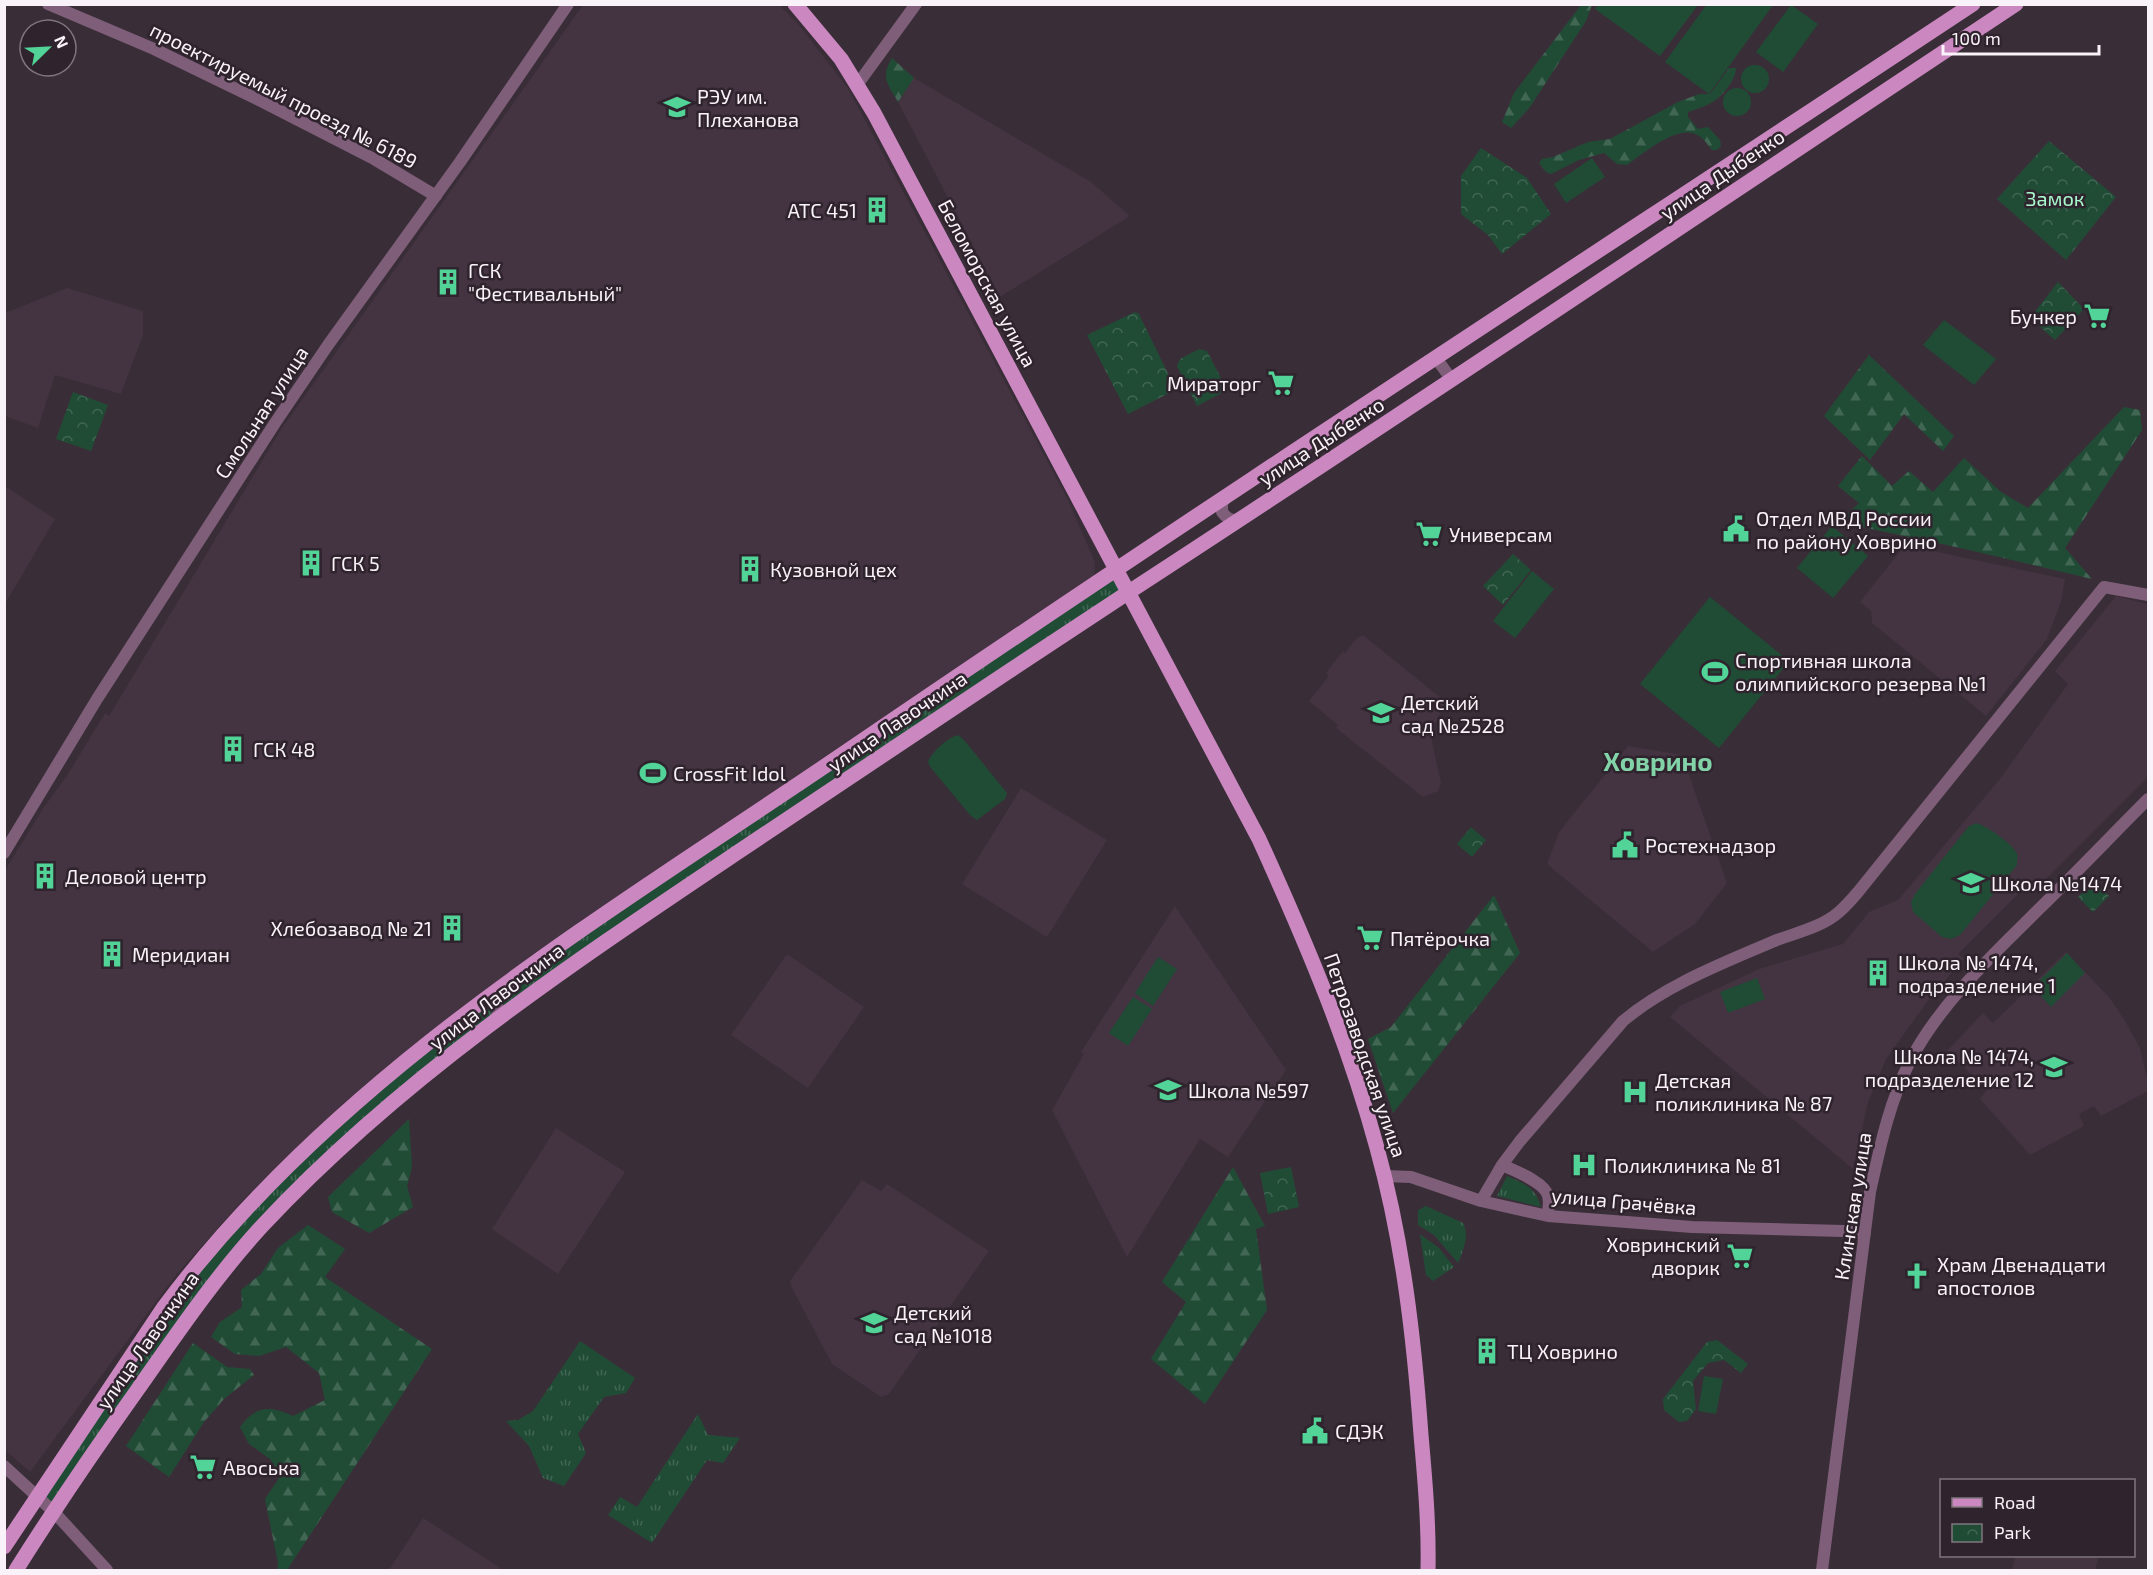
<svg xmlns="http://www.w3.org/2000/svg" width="2153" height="1575" font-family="'Exo 2',sans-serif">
<defs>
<pattern id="grass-tufts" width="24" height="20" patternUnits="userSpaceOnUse" patternTransform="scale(1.5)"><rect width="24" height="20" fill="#204c36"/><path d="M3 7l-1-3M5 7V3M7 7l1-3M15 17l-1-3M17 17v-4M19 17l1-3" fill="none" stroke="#416654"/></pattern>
<pattern id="forest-firs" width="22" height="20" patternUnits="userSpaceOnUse" patternTransform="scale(1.5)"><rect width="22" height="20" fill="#204c36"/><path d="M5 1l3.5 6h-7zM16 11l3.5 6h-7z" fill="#416654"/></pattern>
<pattern id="park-crowns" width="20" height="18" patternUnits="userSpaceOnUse" patternTransform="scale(1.5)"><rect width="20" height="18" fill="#204c36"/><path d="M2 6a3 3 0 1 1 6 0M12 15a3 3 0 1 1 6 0" fill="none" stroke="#416654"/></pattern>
</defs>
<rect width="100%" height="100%" fill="#392e37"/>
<path fill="#443341" d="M583 5H779L798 24 847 87 859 109 1068 500 1095 562 1094 576 1086 583 526 959 385 1068 298 1146 242 1201 176 1275 30 1472 4 1449V872L42 810 66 777 105 713 109 716 282 428Z
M914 78 1091 182 1130 216 1000 297 898 102Z
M67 288 143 311V335L121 394 55 375 38 428 5 416V313Z
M5 486 55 519 5 604Z
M1905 545 2065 579 2061 602 2047 639 1986 716 1872 623 1871 611 1860 602Z
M2116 596 2148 604V777L2039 886 2032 880 1958 954 1964 959 1932 995 1886 1059 1868 1102 1853 1169 1670 1017 1680 1006 1759 969 1843 944 1869 912 1898 900 2000 779 2068 684 2055 671Z
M1363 635 1446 702 1435 724 1433 732 1432 742 1441 783 1438 791 1423 797 1336 728 1338 725 1309 701 1329 676 1326 673 1343 651 1345 653 1357 638Z
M1628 746 1682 755 1727 883 1695 924 1653 952 1547 864 1559 832Z
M1021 788 1107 840 1047 937 962 884Z
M1175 906 1286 1070 1228 1157 1200 1139 1127 1257 1052 1110 1084 1054 1081 1052Z
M2066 952 2109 997 2124 1019 2140 1048 2148 1083V1091L2101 1116 2094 1106 2079 1114 2084 1126 2030 1155 1980 1099 1987 1090 1947 1051 1983 1013 1993 1023Z
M787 954 864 1007 808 1088 731 1035Z
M556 1128 625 1172 558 1274 492 1229Z
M862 1180 881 1191 887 1184 989 1251 889 1394 881 1397 832 1364 791 1286 790 1281Z
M423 1518 504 1570H389Z
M2015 1556H2099L2095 1570H2012Z"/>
<path fill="url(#grass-tufts)" d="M1116 569 1129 592 494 1020 260 1228 54 1512 37 1496 164 1307 244 1211 481 1003Z
M1507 1176C1524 1183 1536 1188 1541 1207L1497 1196Z
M1426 1206 1463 1223C1470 1235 1463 1251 1458 1263L1434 1235 1418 1225V1210Z
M1420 1234 1439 1248 1454 1267 1433 1281 1426 1275Z
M580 1341 635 1378 626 1393 604 1397 578 1434 586 1453 564 1486 543 1478 529 1446 506 1421 518 1420 533 1411Z
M698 1414 708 1435 740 1438 723 1463 707 1460 652 1543 608 1515 620 1497 637 1507Z"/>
<path fill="url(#forest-firs)" d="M1581 5H1592L1586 21 1530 107 1511 128 1502 122 1514 93Z
M892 58 914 78 898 102C888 84 880 78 892 58Z
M1729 68H1736C1736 80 1722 97 1711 103 1704 107 1695 109 1688 112V117L1698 129 1708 127 1720 140 1721 146 1717 150H1712C1708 145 1704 139 1699 136 1679 122 1643 154 1627 165L1617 164 1604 153 1579 160 1551 174 1546 172 1539 163 1542 159 1553 157 1588 142 1610 139 1678 102 1699 94H1710Z
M1869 355 1954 436 1943 451 1904 414 1870 460 1824 416Z
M2124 407 2140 410 2142 430 2065 548 2092 579 1965 549 1839 522 1859 503 1838 486 1862 456 1892 486 1909 471 1933 492 1964 458 2001 492 2028 508Z
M1494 895 1520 953 1393 1113 1368 1039 1391 1027Z
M409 1119 412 1167 407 1186 413 1207 369 1233 332 1212 328 1197Z
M1233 1167 1265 1226 1256 1229 1267 1310 1205 1404 1151 1359 1186 1302 1162 1282Z
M308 1225 345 1249 325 1277 432 1349 287 1570H277L278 1563 265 1499 281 1475 270 1459 249 1444 240 1427C256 1406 268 1405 293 1416L325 1400 319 1373 286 1347 259 1356 235 1354 211 1337 220 1322 242 1307 241 1290 261 1274 278 1248Z
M193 1343 227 1367 250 1369 254 1375 224 1399 204 1422 169 1477 126 1446Z"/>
<path fill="url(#park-crowns)" d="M2049 141 2116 197 2066 260 1997 199Z
M1481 148 1527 178 1551 214 1502 254 1488 235 1461 214V176Z
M2058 282 2084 309 2055 340 2030 318Z
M1135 312 1139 314 1174 386 1171 392 1128 414 1087 335Z
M1199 349 1207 351 1227 390 1197 406 1177 366 1180 359Z
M73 392 108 405 91 451 56 439Z
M1513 554 1531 570 1503 605 1483 586Z
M1471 827 1486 840 1472 857 1457 844Z
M2094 881 2109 896 2093 912 2078 897Z
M1291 1167 1299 1207 1268 1214 1260 1173Z
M1717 1340 1748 1364 1741 1373 1724 1360 1708 1363 1693 1381 1696 1409 1687 1421 1679 1422 1664 1410 1663 1399 1707 1342Z"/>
<path fill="#204c36" d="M1707 4 1773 5 1709 94 1665 62Z
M1598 5 1698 4V5L1660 56 1595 9Z
M1791 5 1818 24 1783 72 1756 52Z
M1741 79a14 14 0 1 1 28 0a14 14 0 1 1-28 0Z
M1723 102a14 14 0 1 1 28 0a14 14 0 1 1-28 0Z
M1592 158 1605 177 1566 203 1554 184Z
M1944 320 1996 359 1974 385 1923 345Z
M1832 526 1868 556 1833 598 1797 568Z
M1532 571 1554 589 1515 638 1493 621Z
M1710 597 1789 661 1719 748 1640 684Z
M958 735 964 740 1007 793 1005 799 977 820 971 816 931 768 928 762C932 752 947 738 958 735Z
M1976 823C1987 826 2013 844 2017 854 2018 856 2017 862 2017 865L1960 935 1951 939 1942 937 1913 912 1911 902 1915 894 1968 827Z
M2067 953 2085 973 2051 1007 2033 987Z
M1158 957 1177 969 1153 1006 1135 993Z
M1757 978 1765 999 1728 1013 1720 992Z
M1133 997 1152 1009 1128 1046 1109 1033Z
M1704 1376 1723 1379 1716 1414 1698 1411Z"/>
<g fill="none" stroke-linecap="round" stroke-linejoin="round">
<path stroke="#7f5e79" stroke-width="12" d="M48 4 154 49 265 103 374 159 436 196
M857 85 916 4
M1436 358 1452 380
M1227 496 1222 503V512C1227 519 1233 522 1241 518
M4 853 97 699 275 423 328 345 460 162 568 4
M481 1003 489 1000 497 1005 499 1013 494 1020
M1502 1165C1515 1171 1545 1182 1548 1196 1550 1202 1548 1209 1548 1216
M1385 1176 1411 1177 1481 1201 1548 1216 1692 1227 1843 1231 1865 1234
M1481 1201 1502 1165 1520 1141 1623 1021C1666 985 1721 964 1772 942 1794 933 1821 928 1839 912 1846 906 1852 899 1858 892L2104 587 2148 595
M4 1466 54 1512 107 1570
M1822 1570 1870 1192C1880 1147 1889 1103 1910 1061 1941 1002 1992 956 2039 909 2076 873 2112 835 2148 799"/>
<path stroke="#cb87c0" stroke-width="15" d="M795 4 841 59 874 113 1259 839C1305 940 1348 1041 1377 1148 1403 1242 1414 1338 1421 1435 1425 1480 1429 1525 1428 1570
M4 1547 164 1307C344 1066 615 910 859 743 1227 492 1601 250 1973 4
M16 1570C55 1508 96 1448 138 1389 178 1332 216 1276 263 1225 401 1077 571 964 738 852 870 764 1002 675 1135 588 1430 396 1722 199 2016 4"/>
</g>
<defs>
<g id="university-bare" transform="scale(2.07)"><path d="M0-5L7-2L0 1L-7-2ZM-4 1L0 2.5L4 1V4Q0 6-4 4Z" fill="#52d397" stroke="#2f242d" stroke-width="2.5" paint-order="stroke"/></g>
<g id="building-bare" transform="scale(2.07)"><path d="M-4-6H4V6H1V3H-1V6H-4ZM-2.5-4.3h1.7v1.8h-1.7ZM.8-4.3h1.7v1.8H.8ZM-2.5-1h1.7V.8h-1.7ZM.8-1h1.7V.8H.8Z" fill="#52d397" stroke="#2f242d" stroke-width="2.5" paint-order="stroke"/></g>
<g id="supermarket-bare" transform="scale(2.07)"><path d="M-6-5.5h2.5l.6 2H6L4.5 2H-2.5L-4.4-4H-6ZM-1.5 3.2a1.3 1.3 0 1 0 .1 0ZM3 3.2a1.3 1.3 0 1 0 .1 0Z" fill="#52d397" stroke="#2f242d" stroke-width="2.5" paint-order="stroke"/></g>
<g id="civic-bare" transform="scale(2.07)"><path d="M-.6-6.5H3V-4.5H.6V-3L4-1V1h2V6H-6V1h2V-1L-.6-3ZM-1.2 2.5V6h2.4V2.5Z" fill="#52d397" stroke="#2f242d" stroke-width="2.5" paint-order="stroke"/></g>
<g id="stadium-bare" transform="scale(2.07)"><path d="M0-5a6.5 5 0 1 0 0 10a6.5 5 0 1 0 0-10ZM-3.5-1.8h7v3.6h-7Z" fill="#52d397" stroke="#2f242d" stroke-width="2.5" paint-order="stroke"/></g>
<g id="school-bare" transform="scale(2.07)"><path d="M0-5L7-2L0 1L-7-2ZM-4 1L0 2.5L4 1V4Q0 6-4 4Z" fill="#52d397" stroke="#2f242d" stroke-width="2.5" paint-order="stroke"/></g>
<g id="hospital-bare" transform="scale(2.07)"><path d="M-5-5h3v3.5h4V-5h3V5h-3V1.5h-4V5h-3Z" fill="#52d397" stroke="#2f242d" stroke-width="2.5" paint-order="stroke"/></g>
<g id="church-bare" transform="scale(2.07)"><path d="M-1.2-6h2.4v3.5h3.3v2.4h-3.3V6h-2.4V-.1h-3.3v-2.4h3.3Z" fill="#52d397" stroke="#2f242d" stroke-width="2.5" paint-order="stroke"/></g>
</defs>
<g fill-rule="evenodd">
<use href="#university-bare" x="677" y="107"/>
<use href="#building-bare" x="877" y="210"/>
<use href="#building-bare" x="448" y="282"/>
<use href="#supermarket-bare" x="2097" y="316"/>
<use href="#supermarket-bare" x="1281" y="383"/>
<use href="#civic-bare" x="1736" y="529"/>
<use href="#supermarket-bare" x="1429" y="534"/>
<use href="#building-bare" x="311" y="563"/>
<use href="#building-bare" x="750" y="569"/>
<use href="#stadium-bare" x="1715" y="672"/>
<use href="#school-bare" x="1381" y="713"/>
<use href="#building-bare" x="233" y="749"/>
<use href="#stadium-bare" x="653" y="773"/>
<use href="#civic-bare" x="1625" y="845"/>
<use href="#building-bare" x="45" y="876"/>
<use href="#school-bare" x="1971" y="883"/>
<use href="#building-bare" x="452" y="928"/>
<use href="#supermarket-bare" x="1370" y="938"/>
<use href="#building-bare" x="112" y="954"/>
<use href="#building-bare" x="1878" y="973"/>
<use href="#school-bare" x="2054" y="1067"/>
<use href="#school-bare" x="1168" y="1090"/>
<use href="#hospital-bare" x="1635" y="1092"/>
<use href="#hospital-bare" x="1584" y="1165"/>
<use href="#supermarket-bare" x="1740" y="1256"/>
<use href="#church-bare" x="1917" y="1276"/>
<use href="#school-bare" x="874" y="1323"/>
<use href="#building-bare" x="1487" y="1351"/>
<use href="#civic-bare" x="1315" y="1431"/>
<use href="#supermarket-bare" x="203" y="1467"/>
</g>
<g text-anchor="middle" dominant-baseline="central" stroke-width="5" stroke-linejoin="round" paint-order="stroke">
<g font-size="20" fill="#f9f2f8" stroke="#2f242d">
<text transform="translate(284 95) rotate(27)">проектируемый проезд № 6189</text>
<text transform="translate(1722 174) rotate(-34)">улица Дыбенко</text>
<text transform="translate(988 283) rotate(62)">Беломорская улица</text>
<text transform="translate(261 412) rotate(-57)">Смольная улица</text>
<text transform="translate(1321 441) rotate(-33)">улица Дыбенко</text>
<text transform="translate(897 721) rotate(-34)">улица Лавочкина</text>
<text transform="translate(496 996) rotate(-37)">улица Лавочкина</text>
<text transform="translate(1366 1055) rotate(71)">Петрозаводская улица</text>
<text transform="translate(1624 1201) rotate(5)">улица Грачёвка</text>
<text transform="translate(1852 1206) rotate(-81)">Клинская улица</text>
<text transform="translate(147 1340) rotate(-55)">улица Лавочкина</text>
</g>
<g font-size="20" fill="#f9f2f8" stroke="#2f242d" text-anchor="start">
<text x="697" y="96">РЭУ им.<tspan x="697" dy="23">Плеханова</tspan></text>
<text x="857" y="210" text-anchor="end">АТС 451</text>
<text x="468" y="270">ГСК<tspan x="468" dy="23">"Фестивальный"</tspan></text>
<text x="2077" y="316" text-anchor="end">Бункер</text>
<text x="1261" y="383" text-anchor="end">Мираторг</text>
<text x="1756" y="518">Отдел МВД России<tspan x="1756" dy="23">по району Ховрино</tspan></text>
<text x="1449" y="534">Универсам</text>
<text x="331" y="563">ГСК 5</text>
<text x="770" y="569">Кузовной цех</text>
<text x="1735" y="660">Спортивная школа<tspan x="1735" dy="23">олимпийского резерва №1</tspan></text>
<text x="1401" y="702">Детский<tspan x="1401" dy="23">сад №2528</tspan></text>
<text x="253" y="749">ГСК 48</text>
<text x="673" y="773">CrossFit Idol</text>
<text x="1645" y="845">Ростехнадзор</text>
<text x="65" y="876">Деловой центр</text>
<text x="1991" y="883">Школа №1474</text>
<text x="432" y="928" text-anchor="end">Хлебозавод № 21</text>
<text x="1390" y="938">Пятёрочка</text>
<text x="132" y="954">Меридиан</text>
<text x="1898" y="962">Школа № 1474,<tspan x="1898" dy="23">подразделение 1</tspan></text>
<text x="2034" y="1056" text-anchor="end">Школа № 1474,<tspan x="2034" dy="23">подразделение 12</tspan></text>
<text x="1655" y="1080">Детская<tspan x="1655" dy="23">поликлиника № 87</tspan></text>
<text x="1188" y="1090">Школа №597</text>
<text x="1604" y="1165">Поликлиника № 81</text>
<text x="1720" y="1244" text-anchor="end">Ховринский<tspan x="1720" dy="23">дворик</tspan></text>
<text x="1937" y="1264">Храм Двенадцати<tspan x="1937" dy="23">апостолов</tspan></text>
<text x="894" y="1312">Детский<tspan x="894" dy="23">сад №1018</tspan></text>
<text x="1507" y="1351">ТЦ Ховрино</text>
<text x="1335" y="1431">СДЭК</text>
<text x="223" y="1467">Авоська</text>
</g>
<g font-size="20" fill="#a7f9cc" stroke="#2f242d">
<text x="2055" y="198">Замок</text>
</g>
<g font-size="26" font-weight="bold" fill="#83d3a9" stroke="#2f242d">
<text x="1658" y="760">Ховрино</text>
</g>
</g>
<rect width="2153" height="1575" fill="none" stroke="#f9f2f8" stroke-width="12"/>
<rect x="1940" y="1479" width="195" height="78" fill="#2f242d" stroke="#80767e" stroke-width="1.5"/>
<rect x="1952" y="1498" width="30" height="9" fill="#cb87c0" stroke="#80767e" stroke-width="1.5"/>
<text x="1994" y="1509" font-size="18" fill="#f9f2f8">Road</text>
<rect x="1952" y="1524" width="30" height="18" fill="url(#park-crowns)" stroke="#80767e" stroke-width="1.5"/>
<text x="1994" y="1539" font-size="18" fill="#f9f2f8">Park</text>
<g transform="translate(48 48) rotate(66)"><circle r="28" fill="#2f242d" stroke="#80767e" stroke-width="1.5"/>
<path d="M0-4.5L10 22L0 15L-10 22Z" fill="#52d397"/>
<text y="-9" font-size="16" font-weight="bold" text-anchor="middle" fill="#f9f2f8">N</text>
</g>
<path d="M1943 45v9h156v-9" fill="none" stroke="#f9f2f8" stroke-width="3"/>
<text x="1952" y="45" font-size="18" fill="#f9f2f8" stroke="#2f242d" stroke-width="4.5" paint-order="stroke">100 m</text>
</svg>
